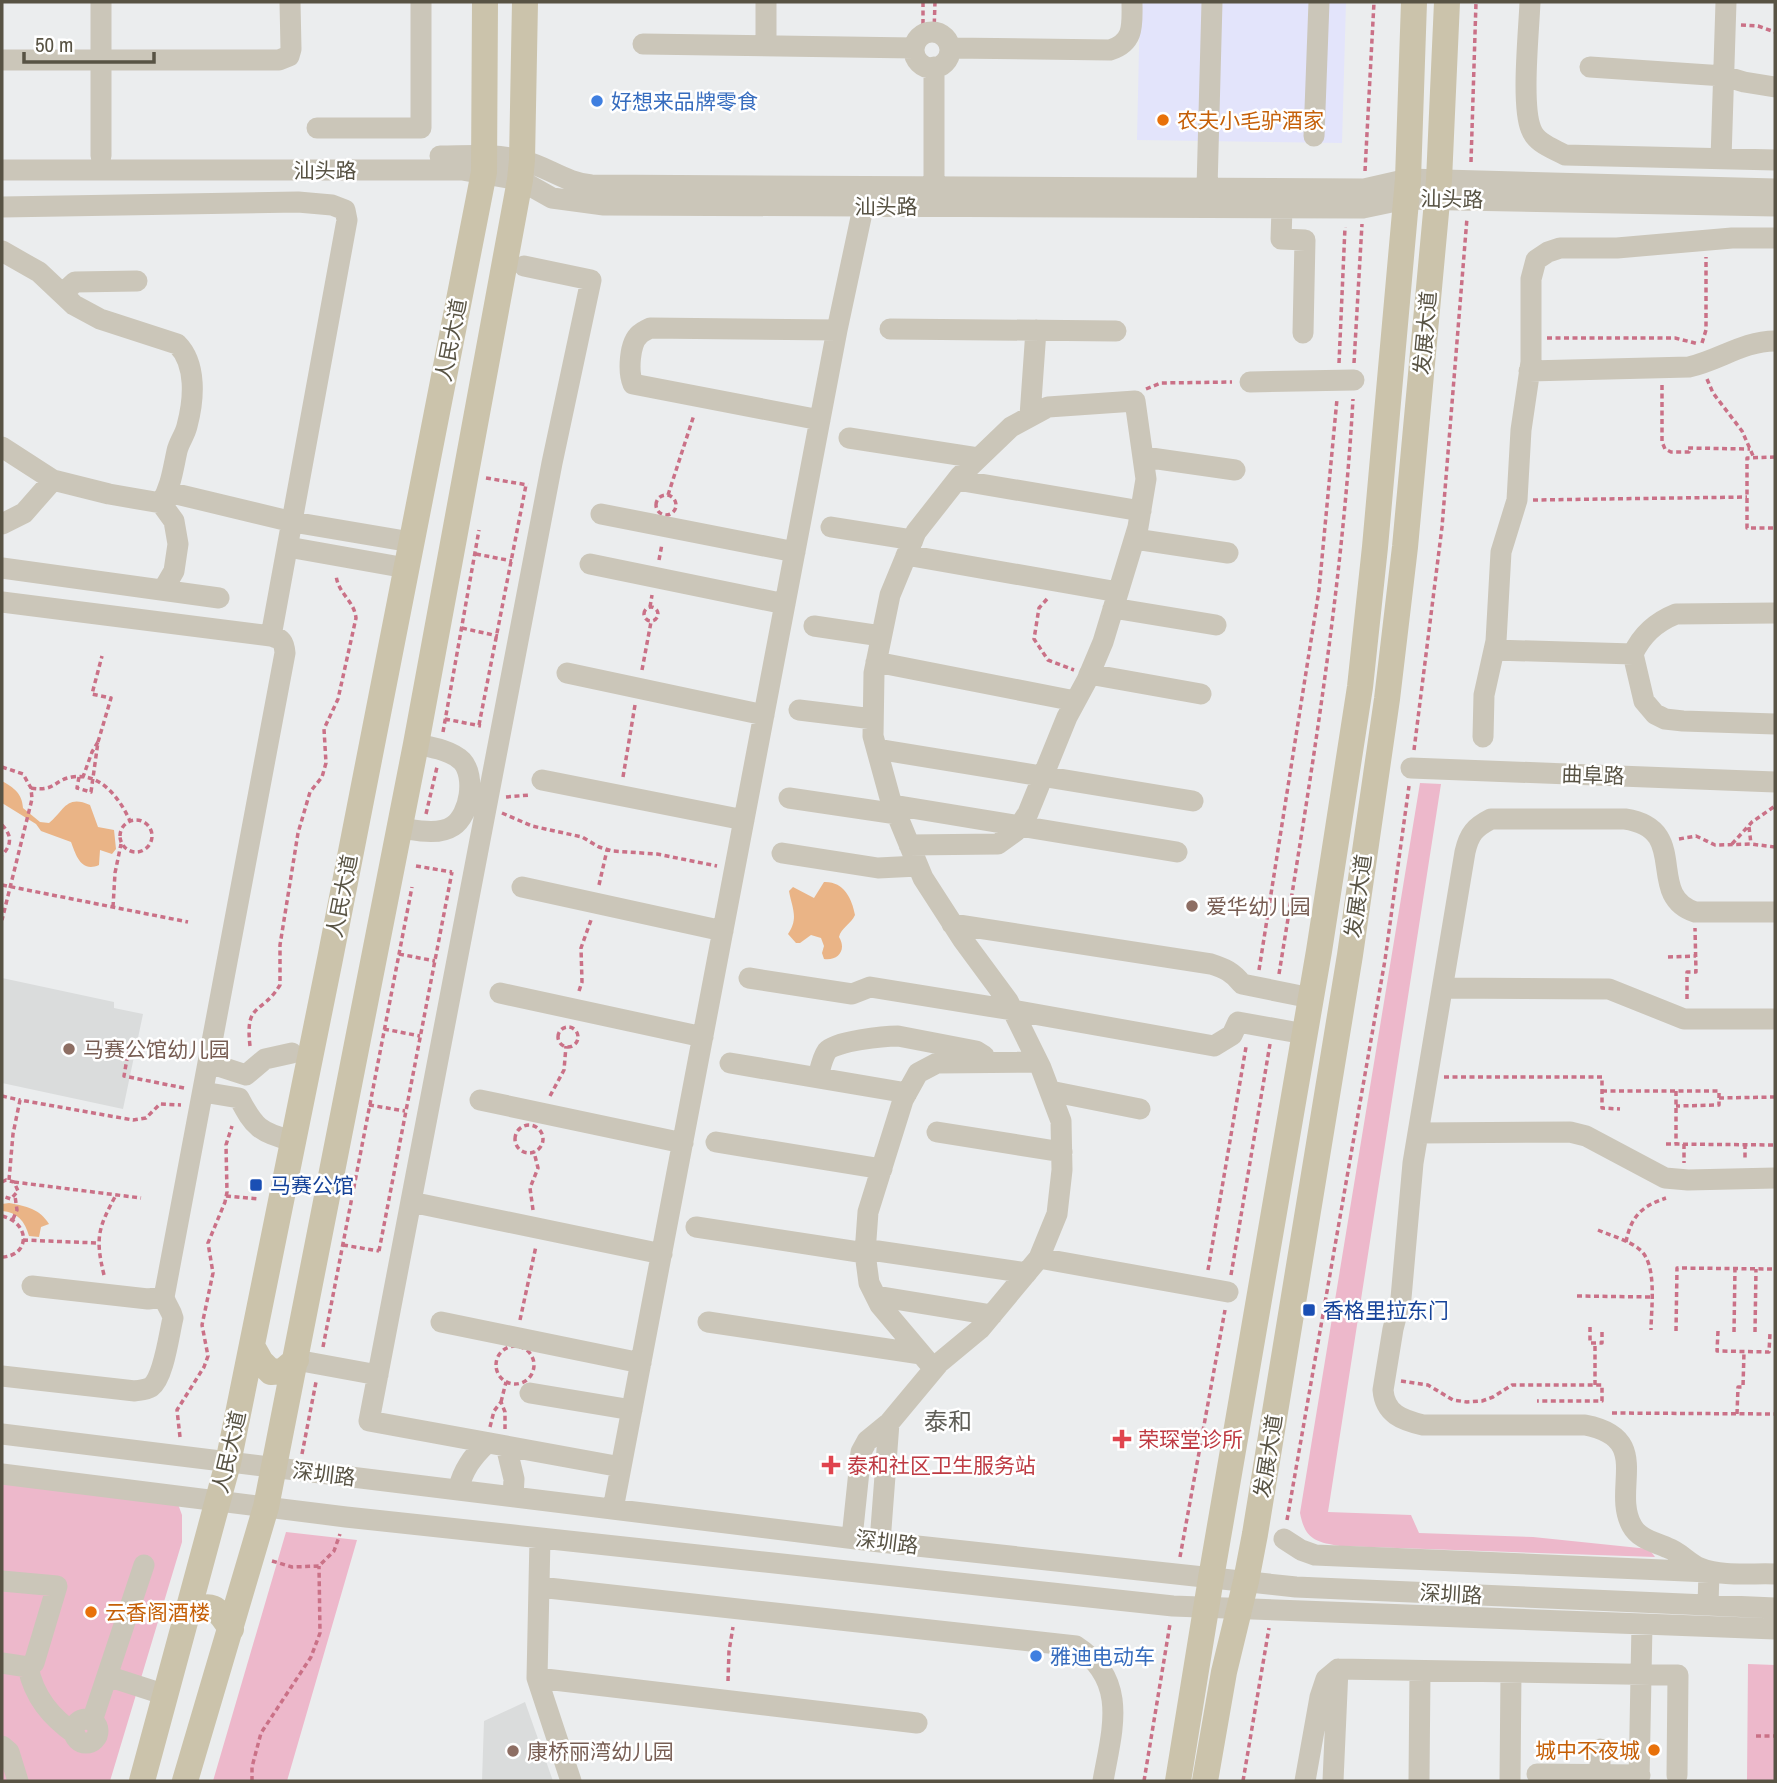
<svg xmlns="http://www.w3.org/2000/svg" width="1777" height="1783" font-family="'Archivo Narrow','Noto Sans SC',sans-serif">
<rect width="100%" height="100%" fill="#ebedee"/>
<path fill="#e3e4fb" d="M1140 2H1346L1342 143 1137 140Z"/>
<path fill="#dadcdc" d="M2 978 114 1002V1008L143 1014 123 1109 2 1083Z
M525 1702 553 1781H482L484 1721Z"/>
<path fill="#edb8cb" d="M1420 783 1441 784 1328 1512 1411 1515 1419 1533 1533 1537 1649 1549 1655 1557 1340 1546C1315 1542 1305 1539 1300 1513Z
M2 1477 175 1496 182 1515V1542L110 1781H2Z
M286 1532 357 1540 287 1781H213Z
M1748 1664 1775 1665V1781H1747Z"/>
<path fill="#eab486" d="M2 781C14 788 22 793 23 808L40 822 49 823C64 811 66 794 90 805L98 827 114 830 116 849 112 854 100 850 99 865C81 873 76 855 71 842L41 831 36 824 2 803Z
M824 882C843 881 852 898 855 915 851 924 841 928 839 937 847 950 838 961 824 959L822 953 824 946 821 938 811 935 800 943H796L788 934C799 918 792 908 789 891L793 887 814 898Z
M9 1203C26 1206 40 1209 49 1224L41 1227 39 1237 29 1236C25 1221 17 1212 2 1211V1204Z"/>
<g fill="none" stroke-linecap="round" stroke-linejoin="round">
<path stroke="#ca7187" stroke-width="3.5" stroke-dasharray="5 3.5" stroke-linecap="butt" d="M923 2V31
M1741 25 1758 26 1775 32
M934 32 935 2
M1471 162 1476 2
M1365 171 1374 2
M1547 338H1675L1699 344
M1702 343 1706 330V257
M1339 363 1345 227
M1354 363 1362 224
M1707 379 1713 393 1742 431 1754 458
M1662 385V442L1665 449 1671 452H1689L1688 448 1750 449
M1146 389 1161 383 1232 382
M1775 457 1747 458V528H1775
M486 478 528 485
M668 495 694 415
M656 505a10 10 0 1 1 20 0a10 10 0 1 1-20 0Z
M1533 500 1747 497
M476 554 512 561
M659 560 662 544
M1047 599 1039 608 1034 639 1048 660 1074 670
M644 614a7 7 0 1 1 14 0a7 7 0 1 1-14 0Z
M650 607 652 595
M462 628 498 636
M642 670 651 622
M445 719 481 726
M479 725 526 485
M443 732 479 530
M98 742 111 698 92 694 102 656
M1414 750 1442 527 1467 218
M2 767 23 774 31 788 32 799 2 920
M79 777 77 788 91 792 98 742 92 752 83 777
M623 777 635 705
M31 788C56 792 53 780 72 777 101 772 120 799 130 821
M506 797 530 795
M502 813 532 826 582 837 599 847 612 851 657 854 717 866
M426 814 437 767
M120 836a16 16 0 1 1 32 0a16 16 0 1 1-32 0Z
M2 825C12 835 12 845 2 855
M1749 827 1751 844
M1679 839 1696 836 1715 845 1751 844 1775 847
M1732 844 1752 822 1775 806
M416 866 452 872
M2 885 188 922
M599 885 607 850
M113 907 115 873 121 844
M399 954 435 961
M1668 957 1696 956
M1259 970 1319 590 1337 399
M1279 974C1310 783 1342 592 1353 399
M579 991 582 982 581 948 591 920
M1687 999V972H1696L1695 928
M558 1037a10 10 0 1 1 20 0a10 10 0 1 1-20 0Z
M384 1029 420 1036
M250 1046C245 1001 261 1016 280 985V945L298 833 310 792 322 777 326 763 324 729 338 699 356 618C354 600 338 594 336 575
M1444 1077H1602V1108L1620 1109
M184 1088 124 1076 129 1047 191 1060
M1602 1091H1719V1105L1676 1106
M1676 1091V1144
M2 1096 20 1100
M550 1096 564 1070 566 1046
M1719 1098 1775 1097
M369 1105 405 1111
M515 1139a14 14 0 1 1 28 0a14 14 0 1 1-28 0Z
M1666 1144 1775 1145
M1684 1144V1163
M1745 1144V1160
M9 1180 13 1134 20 1100 133 1120 146 1118 160 1104 181 1105
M2 1182 6 1180 14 1182 18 1191 11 1199 2 1196
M14 1182 141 1198
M226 1196 259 1199
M533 1210 530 1188 538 1168 534 1152
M2 1216C31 1223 30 1256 2 1257
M13 1219 17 1210 15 1196
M1598 1230C1612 1236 1628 1240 1639 1249 1658 1263 1651 1309 1651 1330
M23 1240 97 1243
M1626 1242C1631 1216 1642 1206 1666 1198
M343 1245 379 1251
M379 1251 452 872
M1208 1270 1246 1047
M104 1275C95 1238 98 1228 116 1195
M1231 1275 1270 1044
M1577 1296 1651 1297
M520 1320 536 1246
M1590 1327V1343H1602V1329
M1676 1331 1677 1268 1775 1269
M1718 1331 1717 1351 1769 1352 1770 1333
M1734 1332 1735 1268
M1755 1332 1756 1269
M496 1365a19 19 0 1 1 38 0a19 19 0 1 1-38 0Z
M323 1347 412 887
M1401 1381 1428 1385 1453 1400 1467 1402 1482 1401 1493 1397 1512 1385H1602V1401H1537
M1595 1385V1343
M501 1402 506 1382
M1612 1413 1775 1414
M1737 1414 1738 1387H1743L1744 1352
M490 1427 494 1411 501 1402 505 1412V1429
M180 1437 177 1410 204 1367 208 1356 202 1325 213 1273 208 1243 225 1202 227 1192 226 1145 232 1126
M302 1454 316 1382
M1287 1520 1385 960 1409 786
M1180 1557 1225 1310
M272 1561 292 1567 319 1566 334 1551 340 1534
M728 1681 729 1651 733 1627
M1756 1736H1775
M252 1781V1767L261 1733 311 1657 320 1633 319 1566
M1144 1781 1170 1624
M1243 1781 1269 1628"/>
<path stroke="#cbc6b9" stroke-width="21" d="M101 2V156
M766 2V46
M1530 2C1529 30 1521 105 1531 129 1536 143 1552 148 1565 155L1775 160
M914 50a18 18 0 1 1 36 0a18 18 0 1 1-36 0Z
M643 44 914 48
M950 48 1110 50C1135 42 1132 24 1132 2
M2 60H279L289 56 291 49 290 2
M1590 67 1724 76 1744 82 1775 87
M317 128H421V2
M1314 136 1319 2
M440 156C467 156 497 153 524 161 548 167 566 183 592 185L1364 189 1408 179 1775 189
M1721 159 1726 2
M2 170H462L520 180 552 198 604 205 1363 208 1406 199 1775 206
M934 186V67
M1207 188 1212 2
M2 207 298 202 332 205 345 210 347 220 271 636
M1282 208 1281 239 1305 240 1303 333
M2 251 39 272 74 305 100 319 177 344C197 364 194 400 187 426 185 435 179 442 177 451 173 469 171 487 161 503
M524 266 591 280 552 463 369 1421 621 1467
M62 294 75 282 137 281
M890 329 1116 331
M1529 371 1689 367C1720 360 1743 341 1775 341
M1250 382 1354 380
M1030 416 1036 330
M820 420 633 384C628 372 629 343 640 334 643 331 647 330 650 328L837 330
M849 438 978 458
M2 447 53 480 109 494 161 503 174 521 178 544 174 571 163 590
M1144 457 1235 470
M957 480 1141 511
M168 492 293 522 411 542
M601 514 795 552
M2 524 24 513 53 480
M831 527 913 540
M1135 539 1228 553
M288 547 406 568
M906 555 1118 592
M590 564 785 604
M2 568 219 598
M2 602 271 636C282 639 284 642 285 653L164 1297C166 1306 171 1309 173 1318 169 1334 164 1377 151 1387 146 1390 141 1390 135 1391L2 1376
M1113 608 1216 625
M1775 613 1676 614C1656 622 1642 634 1633 654L1644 701 1655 714 1665 719 1683 721 1775 724
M814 626 881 636
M1494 650 1633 654
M876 662 1075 701
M567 673 764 715
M1089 674 1201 694
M799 710 873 719
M1483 737 1484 695 1496 641 1501 552 1517 500 1521 430 1531 362V279L1536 260 1548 252 1560 248H1617L1732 238H1775
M877 749 1193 801
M1411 768 1775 782
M542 780 744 820
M789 798 897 814
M893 805 1177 852
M399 828C415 830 438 836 453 826 470 815 476 776 462 761 451 750 430 747 416 744
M782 853 878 868 918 866
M522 887 723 931
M1775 912H1695C1644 895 1692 829 1625 819H1491C1475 827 1469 834 1465 852L1413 1163 1401 1298 1393 1329 1383 1390C1385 1414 1402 1420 1423 1425H1585C1654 1438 1611 1489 1632 1526 1639 1539 1655 1542 1668 1548 1680 1552 1688 1563 1700 1568 1722 1577 1752 1573 1775 1574
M952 924 1211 964C1224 968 1233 972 1242 984L1311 998
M749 978 852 994 870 987 1012 1010 1214 1046 1232 1035 1238 1022 1305 1034
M1443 988 1609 989 1684 1019H1775
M500 993 703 1037
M209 1063 246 1075 265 1059 292 1053
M730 1063 907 1093
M818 1077C820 1070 822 1058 827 1051 835 1041 885 1036 898 1036L976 1051 984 1056
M1050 1091 1140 1109
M203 1092 239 1098C254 1127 260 1133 293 1141
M480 1100 683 1143
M937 1132 1062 1152
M1418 1133 1570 1132 1586 1136 1665 1178 1688 1180 1775 1178
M716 1142 882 1169
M411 1202 662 1254
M696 1227 865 1253
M864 1249 1027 1273
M1039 1258 1228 1292
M32 1286 148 1299 164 1297
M876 1296 992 1315
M441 1322 641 1363
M708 1322 921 1354
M296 1360 378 1375
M934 1369 880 1305 869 1283 865 1253 868 1212 903 1100 918 1073 937 1063 1038 1062
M530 1393 632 1410
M2 1434 880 1542 1296 1587 1775 1608
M506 1446 514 1479 513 1497
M2 1474 346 1517 1173 1606 1775 1629
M458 1490C463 1470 472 1457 487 1443
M613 1509 837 330 866 194
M540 1538 537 1678 571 1781
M852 1538 861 1452 867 1441 889 1423 939 1363 980 1329 1039 1258 1057 1214 1062 1170 1061 1121 1041 1068 1008 1001 963 940 923 878 890 798 873 736 874 673 890 595 916 532 960 476 1011 427 1048 407 1135 401 1146 479 1138 527 1103 642 1087 680 1067 717 1028 813 1016 831 998 844 909 845
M1284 1539 1301 1550 1315 1555 1709 1572 1708 1605
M880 1542 889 1423
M2 1581 57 1586 34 1663 28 1667
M539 1587 1076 1646C1129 1680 1112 1730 1103 1781
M2 1663 28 1667
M28 1667C34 1697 51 1717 75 1734
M107 1676 166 1695
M537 1678 917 1723
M74 1731a12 12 0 1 1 24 0a12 12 0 1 1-24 0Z
M92 1721 144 1565
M2 1746 9 1752 18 1781
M1537 1774 1640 1775
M1305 1781 1320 1697 1326 1679 1338 1669 1678 1675 1677 1775
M1333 1781 1338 1669
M1419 1781 1420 1671
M1510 1781 1511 1672
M1600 1781V1749
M1639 1781 1642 1624"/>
<path stroke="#cbc3ab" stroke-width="26" d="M252 1346 261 1362 271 1372 283 1371 296 1360
M187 1616C210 1599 218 1608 231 1629
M142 1781 228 1463 330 959 484 172 485 2
M185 1781 266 1507 416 744 520 180 522 160 525 2
M1178 1781 1211 1578 1319 951 1360 687 1375 547 1408 179 1414 2
M1205 1781 1224 1672 1246 1581 1255 1534 1350 955 1387 699 1405 547 1439 180 1447 2"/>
</g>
<g fill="#3f7fe0" stroke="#fff" stroke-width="2.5">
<circle cx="597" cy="101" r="7"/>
<circle cx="1036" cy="1656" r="7"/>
</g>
<g fill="#e8710a" stroke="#fff" stroke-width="2.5">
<circle cx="1163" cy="120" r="7"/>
<circle cx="91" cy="1612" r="7"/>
<circle cx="1654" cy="1750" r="7"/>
</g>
<g fill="#8d6e63" stroke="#fff" stroke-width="2.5">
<circle cx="1192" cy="906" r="7"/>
<circle cx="69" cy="1049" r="7"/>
<circle cx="513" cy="1751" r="7"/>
</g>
<g fill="#1a4fb4" stroke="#fff" stroke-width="2.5">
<rect x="249" y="1178" width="14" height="14" rx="3.5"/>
<rect x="1302" y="1303" width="14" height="14" rx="3.5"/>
</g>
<g fill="#e0444e" stroke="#fff" stroke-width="2.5">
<path d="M1118.5 1428.5h7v7h7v7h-7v7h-7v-7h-7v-7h7z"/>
<path d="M827.5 1454.5h7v7h7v7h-7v7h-7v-7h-7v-7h7z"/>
</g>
<g text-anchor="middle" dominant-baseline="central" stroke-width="5" stroke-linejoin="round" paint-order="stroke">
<g font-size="21" fill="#366cbe" stroke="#fff" text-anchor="start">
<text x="611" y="101">好想来品牌零食</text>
<text x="1050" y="1656">雅迪电动车</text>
</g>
<g font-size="21" fill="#c56008" stroke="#fff" text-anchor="start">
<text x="1177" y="120">农夫小毛驴酒家</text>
<text x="105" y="1612">云香阁酒楼</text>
<text x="1640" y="1750" text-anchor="end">城中不夜城</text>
</g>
<g font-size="21" fill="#585344" stroke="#fff">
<text x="325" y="170">汕头路</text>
<text transform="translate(1452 199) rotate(1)">汕头路</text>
<text x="886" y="206">汕头路</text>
<text transform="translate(1425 333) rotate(-85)">发展大道</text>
<text transform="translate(451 340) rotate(-79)">人民大道</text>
<text transform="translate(1593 775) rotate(2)">曲阜路</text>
<text transform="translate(342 896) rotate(-79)">人民大道</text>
<text transform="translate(1358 896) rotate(-82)">发展大道</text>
<text transform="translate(229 1452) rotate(-77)">人民大道</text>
<text transform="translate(1268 1456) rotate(-81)">发展大道</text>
<text transform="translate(324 1474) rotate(7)">深圳路</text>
<text transform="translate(887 1542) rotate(7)">深圳路</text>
<text transform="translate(1451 1594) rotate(3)">深圳路</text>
</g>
<g font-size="21" fill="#785e54" stroke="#fff" text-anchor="start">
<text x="1206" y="906">爱华幼儿园</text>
<text x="83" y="1049">马赛公馆幼儿园</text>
<text x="527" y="1751">康桥丽湾幼儿园</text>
</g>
<g font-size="21" fill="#164399" stroke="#fff" text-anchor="start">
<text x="270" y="1185">马赛公馆</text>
<text x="1323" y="1310">香格里拉东门</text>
</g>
<g font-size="21" fill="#be3a42" stroke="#fff" text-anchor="start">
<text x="1138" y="1439">荣琛堂诊所</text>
<text x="847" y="1465">泰和社区卫生服务站</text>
</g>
<g font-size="24" fill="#605f58" stroke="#fff">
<text x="948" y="1421">泰和</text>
</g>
</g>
<rect width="1777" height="1783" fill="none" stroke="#585344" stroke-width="7"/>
<path d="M24 52v10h130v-10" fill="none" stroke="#585344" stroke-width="3.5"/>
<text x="35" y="52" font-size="21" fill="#585344" stroke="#ffffff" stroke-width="5" paint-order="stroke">50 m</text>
</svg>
